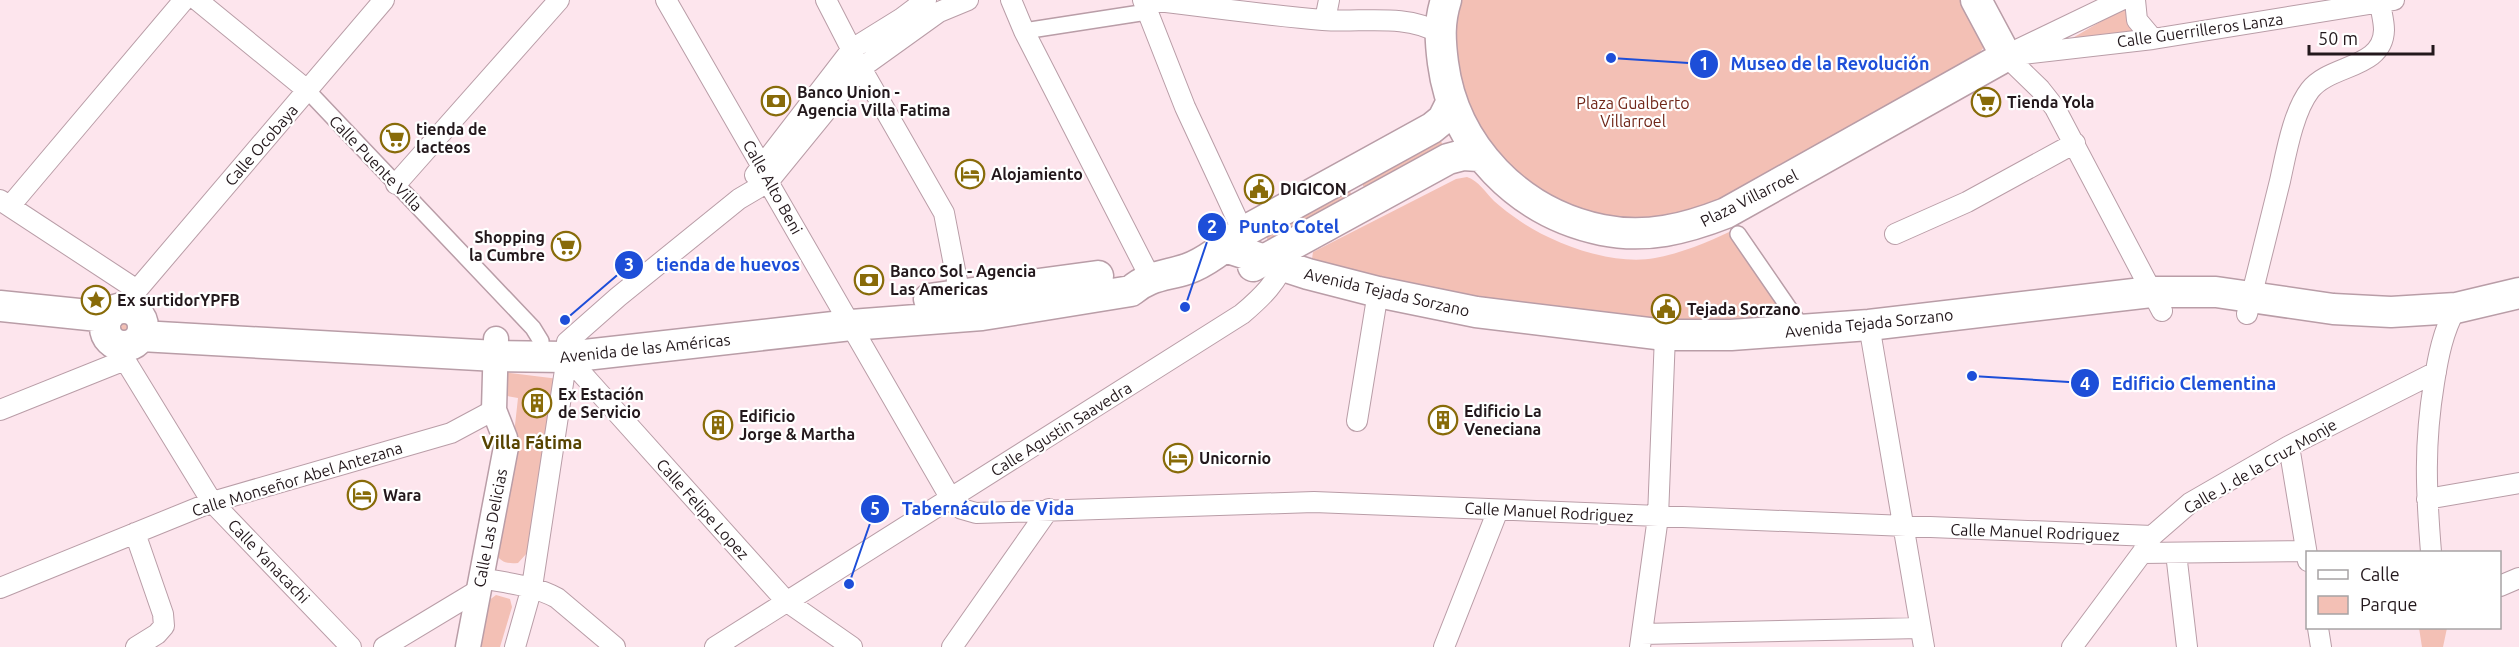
<svg xmlns="http://www.w3.org/2000/svg" width="2519" height="647" font-family="Ubuntu,sans-serif">
<rect width="100%" height="100%" fill="#fde5ed"/>
<path fill="#f3c0b5" d="M1457 0H1964L1984 41V47L1977 56 1727 207 1629 227 1560 204 1508 167 1469 114 1453 46Z
M2129 5 2137 33 2064 43Z
M1438 139 1442 143 1443 148 1367 189 1363 186 1362 181Z
M1467 177C1479 181 1485 192 1494 201 1502 208 1511 215 1520 221 1554 244 1613 266 1655 258 1686 252 1714 240 1741 226L1807 322 1685 327 1478 301 1314 265 1312 259 1313 252 1456 179Z
M1347 189 1351 193 1352 198 1272 242 1267 239V233Z
M115 329a9 9 0 1 1 18 0a9 9 0 1 1-18 0Z
M503 372 559 379 527 553 518 563C506 564 501 562 495 553L512 452 518 398 502 395Z
M496 595 510 599 512 607 500 647H478L488 601Z
M2419 628H2447L2443 647H2422Z"/>
<g fill="none" stroke-linecap="round" stroke-linejoin="round">
<g stroke="#b99da7" stroke-width="18">
<path id="pedestrian" d="M1024 31 1147 12
M307 90 533 328 541 341
M1738 234 1804 330"/>
</g>
<g stroke="#b99da7" stroke-width="22">
<path id="minor" d="M197 0 307 90
M666 0 761 165 768 182 951 499 962 509 976 513 1314 502 2152 536
M826 0 861 68 944 213 960 296
M1011 0 1024 31 1151 279
M1143 0 1185 107 1243 232
M1150 0C1207 7 1265 15 1323 20 1361 23 1405 13 1439 33
M2135 0 2137 20 2153 39
M1325 20 1329 0
M2019 49 2121 0
M2006 56 2153 39 2394 0
M2006 56 2040 89 2055 108 2162 311
M755 175 852 49 902 18 926 0
M396 184 559 0
M0 200 137 290 125 308
M10 206 184 0
M1895 234 1967 202 2075 143
M137 290 384 0
M2247 314C2258 270 2269 225 2280 181 2286 154 2293 112 2310 90 2330 64 2383 69 2384 30 2384 21 2381 11 2380 3
M1869 325 1924 647
M121 346 125 360 212 502 351 647
M567 357 786 601 852 647
M0 410 125 360
M1357 421 1378 292
M2289 446 2308 561
M2427 499 2519 483
M135 533 163 614 164 626 157 634 136 647
M2431 552C2426 490 2424 444 2434 383 2438 357 2443 331 2456 308
M2142 553 2306 551
M2176 553 2187 647
M480 578C506 583 533 585 557 598L615 647
M2500 586 2519 578
M0 588 212 502 451 433 494 410
M2318 628 2321 647
M1642 634 1920 628
M384 647 477 591
M515 647 532 587 567 357V342L618 297 739 199 768 182 861 68 939 12 968 0
M715 647 1242 314C1261 298 1279 281 1287 256
M952 647 1049 509
M1444 647 1498 510
M1640 647 1658 517 1665 335
M2072 647 2142 553 2152 536 2190 503 2289 446 2436 372"/>
</g>
<g stroke="#b99da7" stroke-width="27">
<path id="tertiary" d="M468 647 506 447 505 438 494 410 496 339"/>
</g>
<g stroke="#b99da7" stroke-width="33">
<path id="primary" d="M1446 0C1439 22 1440 40 1443 63 1454 147 1519 213 1602 230 1646 239 1685 229 1726 213L2006 56 1976 0
M1225 247 1308 274 1378 292 1476 312 1665 335H1731L1869 325 2151 292H2216L2333 309 2391 312 2456 308 2519 293
M1253 266 1448 159 1463 155 1479 156
M929 299 1098 276
M0 306 108 317
M105 327a19 19 0 1 1 38 0a19 19 0 1 1-38 0Z
M141 336 496 356 567 357 851 325 982 315 1131 291C1149 275 1166 276 1187 269 1207 262 1227 245 1243 232L1432 128 1443 119 1451 103"/>
</g>
<use href="#pedestrian" stroke="#fff" stroke-width="15"/>
<use href="#minor" stroke="#fff" stroke-width="20"/>
<use href="#tertiary" stroke="#fff" stroke-width="24"/>
<use href="#primary" stroke="#fff" stroke-width="30"/>
</g>
<defs>
<g id="bank-ring" transform="scale(1.5)"><circle r="9.5" fill="#fff" stroke="#886b09" stroke-width="1.5"/><path d="M-6-4H6V4H-6ZM0-2.3a2.3 2.3 0 1 0 0 4.6a2.3 2.3 0 1 0 0-4.6Z" fill="#886b09"/></g>
<g id="supermarket-ring" transform="scale(1.5)"><circle r="9.5" fill="#fff" stroke="#886b09" stroke-width="1.5"/><path d="M-6-5.5h2.5l.6 2H6L4.5 2H-2.5L-4.4-4H-6ZM-1.5 3.2a1.3 1.3 0 1 0 .1 0ZM3 3.2a1.3 1.3 0 1 0 .1 0Z" fill="#886b09"/></g>
<g id="hotel-ring" transform="scale(1.5)"><circle r="9.5" fill="#fff" stroke="#886b09" stroke-width="1.5"/><path d="M-6-4.5h1.5V1H6V5H4.5V3h-9V5H-6ZM-4 0a1.8 1.8 0 1 1 3.6 0ZM.5 0V-2.5h3Q6-2.5 6 0Z" fill="#886b09"/></g>
<g id="civic-ring" transform="scale(1.5)"><circle r="9.5" fill="#fff" stroke="#886b09" stroke-width="1.5"/><path d="M-.6-6.5H3V-4.5H.6V-3L4-1V1h2V6H-6V1h2V-1L-.6-3ZM-1.2 2.5V6h2.4V2.5Z" fill="#886b09"/></g>
<g id="sight-ring" transform="scale(1.5)"><circle r="9.5" fill="#fff" stroke="#886b09" stroke-width="1.5"/><path d="M0-6L1.8-2.2L6-1.7L2.9 1.2L3.7 5.4L0 3.3L-3.7 5.4L-2.9 1.2L-6-1.7L-1.8-2.2Z" fill="#886b09"/></g>
<g id="building-ring" transform="scale(1.5)"><circle r="9.5" fill="#fff" stroke="#886b09" stroke-width="1.5"/><path d="M-4-6H4V6H1V3H-1V6H-4ZM-2.5-4.3h1.7v1.8h-1.7ZM.8-4.3h1.7v1.8H.8ZM-2.5-1h1.7V.8h-1.7ZM.8-1h1.7V.8H.8Z" fill="#886b09"/></g>
</defs>
<g fill-rule="evenodd">
<use href="#bank-ring" x="776" y="101"/>
<use href="#supermarket-ring" x="1986" y="102"/>
<use href="#supermarket-ring" x="395" y="138"/>
<use href="#hotel-ring" x="970" y="174"/>
<use href="#civic-ring" x="1259" y="189"/>
<use href="#supermarket-ring" x="566" y="246"/>
<use href="#bank-ring" x="869" y="280"/>
<use href="#sight-ring" x="96" y="300"/>
<use href="#civic-ring" x="1666" y="309"/>
<use href="#building-ring" x="537" y="403"/>
<use href="#building-ring" x="1443" y="420"/>
<use href="#building-ring" x="718" y="425"/>
<use href="#hotel-ring" x="1178" y="458"/>
<use href="#hotel-ring" x="362" y="495"/>
</g>
<g text-anchor="middle" dominant-baseline="central" stroke-width="4.5" stroke-linejoin="round" paint-order="stroke">
<g font-size="16" fill="#23181c" stroke="#fff">
<text transform="translate(2200 30) rotate(-8)">Calle Guerrilleros Lanza</text>
<text transform="translate(261 145) rotate(-49)">Calle Ocobaya</text>
<text transform="translate(376 163) rotate(46)">Calle Puente Villa</text>
<text transform="translate(773 187) rotate(61)">Calle Alto Beni</text>
<text transform="translate(1749 198) rotate(-27)">Plaza Villarroel</text>
<text transform="translate(1387 292) rotate(13)">Avenida Tejada Sorzano</text>
<text transform="translate(1869 323) rotate(-6)">Avenida Tejada Sorzano</text>
<text transform="translate(645 348) rotate(-6)">Avenida de las Américas</text>
<text transform="translate(1061 429) rotate(-32)">Calle Agustin Saavedra</text>
<text transform="translate(2260 466) rotate(-30)">Calle J. de la Cruz Monje</text>
<text transform="translate(297 479) rotate(-17)">Calle Monseñor Abel Antezana</text>
<text transform="translate(703 509) rotate(48)">Calle Felipe Lopez</text>
<text transform="translate(1549 512) rotate(3)">Calle Manuel Rodriguez</text>
<text transform="translate(490 528) rotate(-79)">Calle Las Delicias</text>
<text transform="translate(2035 532) rotate(2)">Calle Manuel Rodriguez</text>
<text transform="translate(269 561) rotate(46)">Calle Yanacachi</text>
</g>
<g font-size="16" font-weight="bold" fill="#23181c" stroke="#fff" text-anchor="start">
<text x="797" y="92">Banco Union -<tspan x="797" dy="18">Agencia Villa Fatima</tspan></text>
<text x="2007" y="102">Tienda Yola</text>
<text x="416" y="129">tienda de<tspan x="416" dy="18">lacteos</tspan></text>
<text x="991" y="174">Alojamiento</text>
<text x="1280" y="189">DIGICON</text>
<text x="545" y="237" text-anchor="end">Shopping<tspan x="545" dy="18">la Cumbre</tspan></text>
<text x="890" y="271">Banco Sol - Agencia<tspan x="890" dy="18">Las Americas</tspan></text>
<text x="117" y="300">Ex surtidorYPFB</text>
<text x="1687" y="309">Tejada Sorzano</text>
<text x="558" y="394">Ex Estación<tspan x="558" dy="18">de Servicio</tspan></text>
<text x="1464" y="411">Edificio La<tspan x="1464" dy="18">Veneciana</tspan></text>
<text x="739" y="416">Edificio<tspan x="739" dy="18">Jorge &amp; Martha</tspan></text>
<text x="1199" y="458">Unicornio</text>
<text x="383" y="495">Wara</text>
</g>
<g font-size="16" fill="#702719" stroke="#fff">
<text x="1633" y="103">Plaza Gualberto<tspan x="1633" dy="18">Villarroel</tspan></text>
</g>
<g font-size="18" font-weight="bold" fill="#574300" stroke="#fff">
<text x="532" y="442">Villa Fátima</text>
</g>
</g>
<path fill="none" stroke="#1d4ed8" stroke-width="2" d="M1611 58L1704 64M1185 307L1212 227M565 320L629 265M1972 376L2085 383M849 584L875 509"/>
<g fill="#1d4ed8" stroke="#fff" stroke-width="2">
<circle cx="1611" cy="58" r="6"/>
<circle cx="1185" cy="307" r="6"/>
<circle cx="565" cy="320" r="6"/>
<circle cx="1972" cy="376" r="6"/>
<circle cx="849" cy="584" r="6"/>
<circle cx="1704" cy="64" r="15"/>
<circle cx="1212" cy="227" r="15"/>
<circle cx="629" cy="265" r="15"/>
<circle cx="2085" cy="383" r="15"/>
<circle cx="875" cy="509" r="15"/>
</g>
<g font-size="18" text-anchor="middle" font-weight="bold" fill="#fff">
<text x="1704" y="70">1</text>
<text x="1212" y="233">2</text>
<text x="629" y="271">3</text>
<text x="2085" y="390">4</text>
<text x="875" y="515">5</text>
</g>
<g font-size="18" text-anchor="middle" font-weight="bold" fill="#1d4ed8" stroke="#fff" stroke-width="4.5" stroke-linejoin="round" paint-order="stroke">
<text x="1830" y="70">Museo de la Revolución</text>
<text x="1289" y="233">Punto Cotel</text>
<text x="728" y="271">tienda de huevos</text>
<text x="2194" y="390">Edificio Clementina</text>
<text x="988" y="515">Tabernáculo de Vida</text>
</g>
<rect x="2306" y="551" width="195" height="78" fill="#ffffff" stroke="#a7a3a4" stroke-width="1.5"/>
<rect x="2318" y="570" width="30" height="9" fill="#ffffff" stroke="#a7a3a4" stroke-width="1.5"/>
<text x="2360" y="581" font-size="18" fill="#23181c">Calle</text>
<rect x="2318" y="596" width="30" height="18" fill="#f3c0b5" stroke="#a7a3a4" stroke-width="1.5"/>
<text x="2360" y="611" font-size="18" fill="#23181c">Parque</text>
<path d="M2309 45v9h124v-9" fill="none" stroke="#23181c" stroke-width="3"/>
<text x="2318" y="45" font-size="18" fill="#23181c" stroke="#ffffff" stroke-width="4.5" paint-order="stroke">50 m</text>
</svg>
